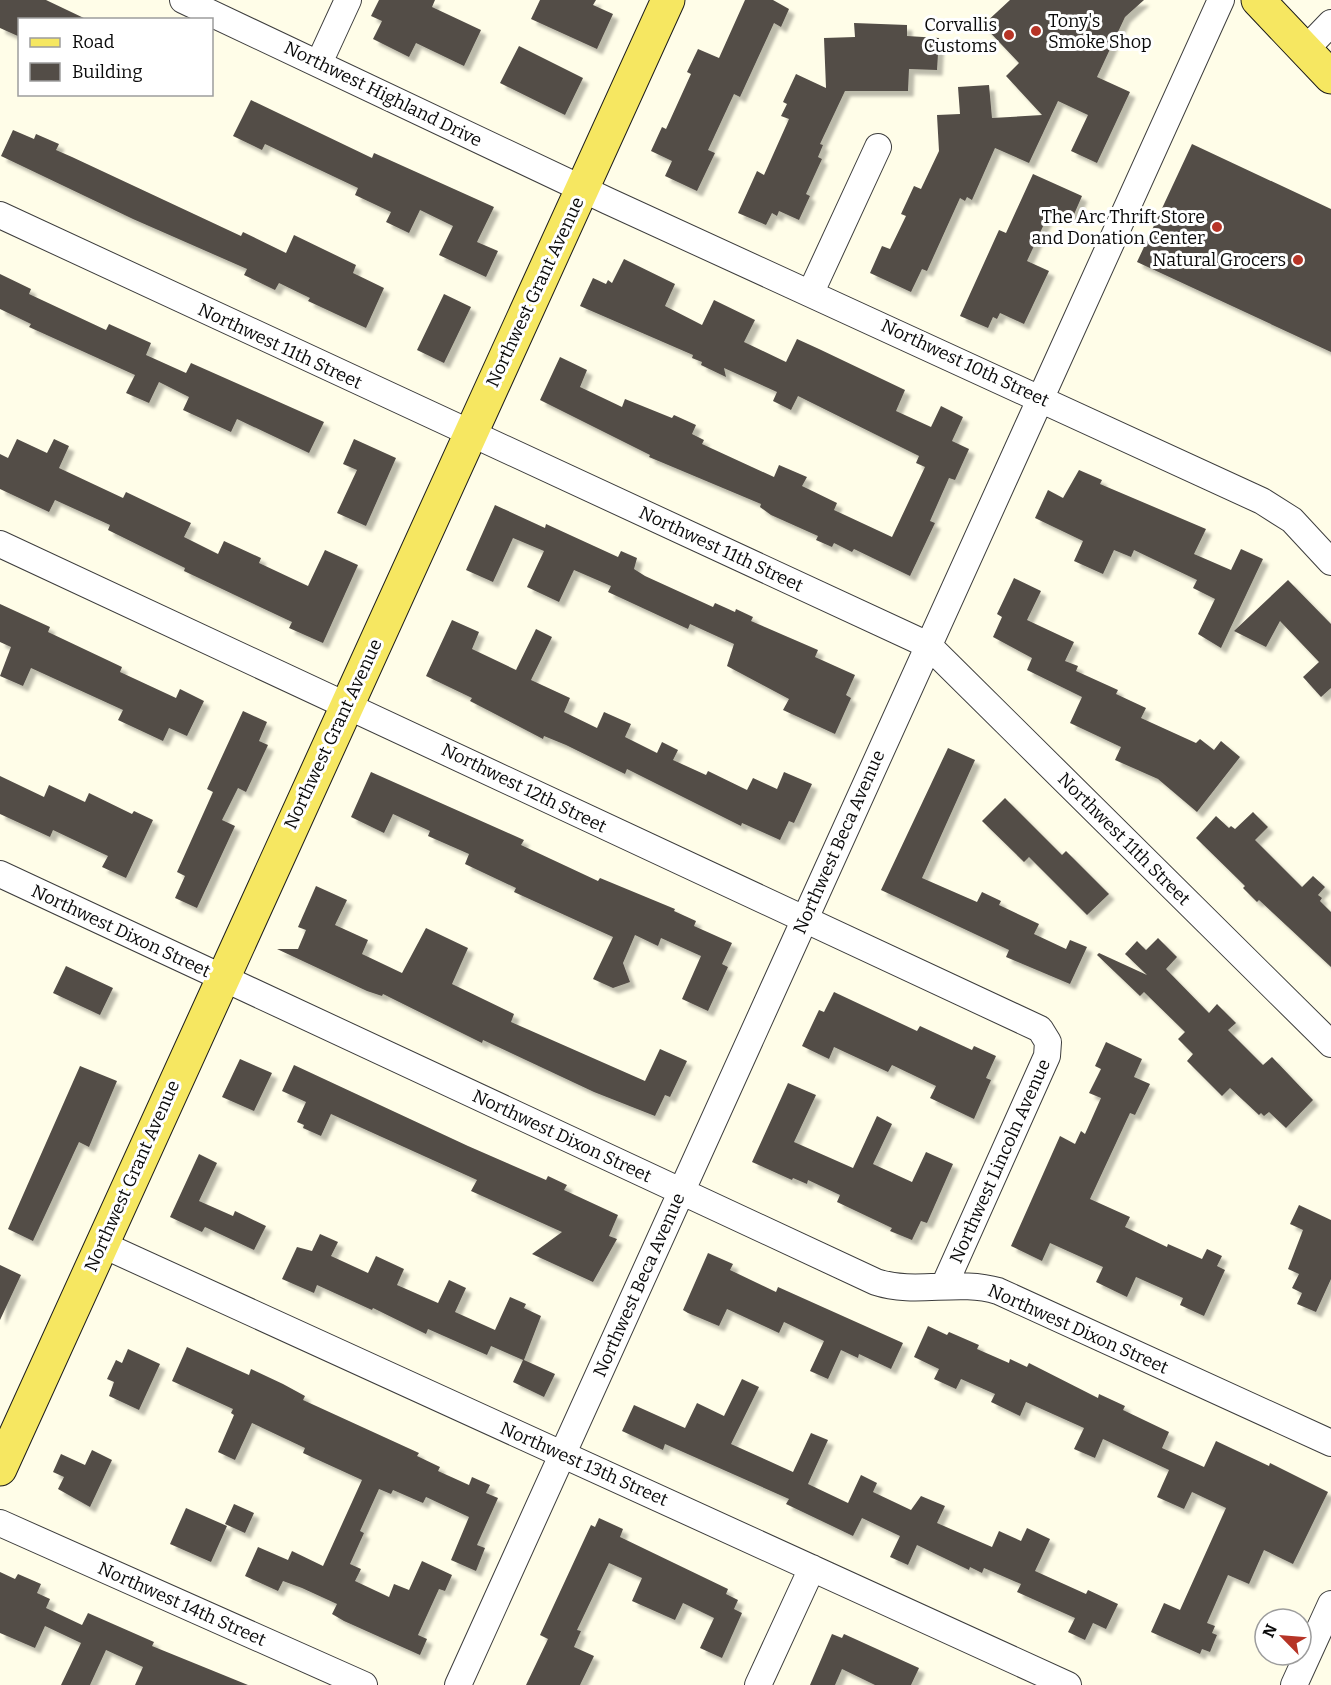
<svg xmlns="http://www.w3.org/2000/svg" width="1331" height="1685" font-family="Bitter,serif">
<defs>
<filter id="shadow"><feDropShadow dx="5.5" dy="5.5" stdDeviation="1.5" flood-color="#0004"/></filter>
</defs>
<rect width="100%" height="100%" fill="#fffde8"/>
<path fill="#534d47" filter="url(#shadow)" d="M0 0H46L88 20H20V37L0 28Z
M379 0H435L432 7 481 30 464 66 416 43 409 57 373 39 382 21 371 16Z
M540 0H596L593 5 613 14 597 49 531 19Z
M745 0H773L789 9 781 27 774 23 740 97 734 94 708 150 715 153 697 191 665 176 672 161 651 151 662 127 666 129 691 74 687 72 698 49 719 58Z
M1010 0H1144L1125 17 1097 77 1130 92 1097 163 1071 151 1088 115 1058 101 1029 163 995 148 972 200 967 197 965 201 960 198 927 271 922 269 911 292 870 273 882 246 890 249 906 216 901 214 914 186 921 189 939 151 937 115 960 114 958 87 989 85 992 118 1042 115 1006 76 1019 63 983 25Z
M854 23 907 25V36L939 38 937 70 909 69 908 91H845L820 144 823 145 818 157 822 159 806 194 810 196 799 220 779 211 777 216 772 213 766 225 738 213 757 171 764 175 789 119 781 116 787 104 783 102 796 74 826 88 824 38 855 37Z
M519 46 583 78 565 115 500 83Z
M251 100 372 158 374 153 494 207 477 242 498 251 486 277 439 255 453 226 420 210 409 233 386 222 391 212 355 195 358 188 265 144 262 150 233 136Z
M13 130 34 139 36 134 59 144 56 150 72 157 241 236 243 232 286 253 294 235 356 265 353 273 384 288 366 328 308 301 310 298 279 283 275 290 244 275 247 269 133 219 1 156Z
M1192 144 1331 209V352L1137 262Z
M1033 174 1082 196 1072 219 1051 209 1027 261 1049 271 1024 324 1000 313 997 319 993 317 988 328 960 316 999 230 1006 233Z
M624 259 675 284 665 306 702 325 714 300 755 320 744 342 786 362 797 339 819 349 905 390 896 411 931 427 941 406 963 417 952 441 969 449 955 480 949 478 930 521 935 523 910 576 854 549 852 552 834 543 832 547 816 540 818 536 771 515 760 507 761 504 649 457 650 455 540 400 560 357 587 370 580 387 622 407 625 399 672 418 674 415 696 425 692 434 704 440 702 444 774 477 779 465 807 477 802 486 837 503 834 510 892 537 925 467 916 463 919 456 798 396 791 410 773 401 777 392 724 368 726 377 701 365 702 362 692 358 693 355 580 306 593 278 606 284 608 280 612 283Z
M0 274 31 289 29 294 106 330 109 324 151 343 146 355 186 373 191 363 324 422 309 453 237 419 231 432 183 410 189 397 159 382 149 403 126 393 135 375 29 327 31 324 0 309Z
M444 294 471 307 444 363 417 350Z
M17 439 47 453 54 439 69 446 59 468 123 498 126 492 191 523 184 537 218 554 224 541 261 558 259 563 308 586 325 550 358 565 323 643 289 628 292 622 184 571 185 568 108 530 110 525 55 500 49 512 0 489V454L8 458Z
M354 439 396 458 366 526 337 513 357 470 343 464Z
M1079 470 1102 480 1100 484 1206 529 1194 554 1231 570 1241 549 1263 559 1221 648 1198 634 1215 599 1193 588 1197 580 1134 550 1131 557 1114 550 1103 574 1074 561 1083 541 1035 518 1048 490 1063 498Z
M495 505 545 528 546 524 618 557 621 551 637 558 634 569 645 576 713 607 715 603 735 612 736 609 753 617 751 621 818 650 815 657 855 675 846 695 851 698 835 734 783 710 789 699 727 666 734 644 690 624 688 629 608 592 611 586 574 570 559 602 527 587 544 551 513 538 493 582 466 570Z
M1014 578 1041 591 1027 620 1074 642 1065 661 1078 666 1076 671 1118 690 1116 694 1146 708 1141 718 1196 743 1200 739 1214 750 1221 741 1240 757 1197 812 1158 779 1115 760 1121 747 1070 723 1082 697 1027 670 1032 658 993 637 1002 617 997 614Z
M1288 580 1331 624V688L1321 697 1303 677 1319 662 1280 621 1266 647 1234 631Z
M0 604 50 627 48 632 122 667 120 672 176 698 180 689 204 701 187 736 169 728 163 741 118 720 123 710 31 668 23 686 0 676 11 647 0 642Z
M452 620 479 632 472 649 516 670 536 629 552 637 531 680 570 698 564 712 597 728 604 712 631 724 625 737 657 753 662 742 678 750 673 760 706 775 708 771 747 790 753 778 777 789 784 772 812 784 794 823 789 821 780 840 742 823 741 826 627 769 625 774 566 745 544 736 543 739 470 701 472 698 426 676Z
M243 711 267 722 259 741 268 745 246 792 238 788 222 820 235 826 197 908 175 898 185 876 177 872 213 792 207 789Z
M948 748 975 760 922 878 977 902 982 892 1001 901 999 905 1039 924 1034 934 1066 949 1070 940 1087 947 1070 984 1006 957 1009 950 881 890Z
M371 772 524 840 521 845 598 881 600 878 675 909 674 911 696 921 694 926 732 943 722 964 728 967 708 1011 682 999 701 956 661 938 658 946 635 935 623 963 630 982 613 988 593 979 613 937 514 892 516 888 465 864 469 854 428 836 430 831 393 814 384 833 351 817Z
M0 776 44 797 49 785 85 802 89 793 132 814 134 811 153 820 126 878 102 867 108 856 53 830 50 837 0 814Z
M1005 798 1062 855 1066 851 1109 894 1087 915 1029 857 1024 862 982 821Z
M1253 812 1268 827 1255 840 1302 887 1313 876 1325 887 1318 895 1322 898 1320 901 1331 912V967L1259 900 1257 902 1243 888 1245 886 1196 838 1216 816 1229 828 1231 826 1235 829Z
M316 886 347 900 335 925 368 940 362 954 402 973 426 928 468 948 452 984 514 1014 511 1022 645 1081 660 1049 687 1061 670 1097 665 1095 655 1116 594 1092 483 1040 482 1043 383 994 382 996 367 991 277 949H298L306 930 298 927Z
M1158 938 1177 957 1166 969 1209 1013 1217 1004 1236 1023 1228 1030 1263 1065 1272 1057 1313 1100 1286 1128 1269 1112 1264 1116 1261 1113 1259 1115 1230 1088 1222 1096 1187 1061 1193 1054 1178 1039 1185 1032 1144 992 1140 996 1097 955 1099 953 1147 975 1125 954 1137 941 1146 950Z
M66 966 113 988 100 1015 53 993Z
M834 992 917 1031 920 1026 972 1050 974 1046 996 1056 986 1078 991 1080 974 1119 930 1098 936 1086 892 1065 888 1072 834 1047 829 1059 802 1046 819 1010 824 1012Z
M1106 1042 1142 1059 1134 1077 1150 1084 1135 1115 1130 1113 1090 1199 1130 1217 1125 1227 1167 1247 1168 1244 1202 1259 1207 1249 1222 1256 1217 1266 1225 1270 1204 1316 1180 1305 1183 1298 1136 1277 1127 1297 1096 1282 1103 1267 1050 1243 1042 1261 1011 1246 1060 1136 1075 1144 1081 1131 1085 1134 1101 1098 1089 1093 1101 1069 1095 1066Z
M240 1059 272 1073 254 1111 222 1097Z
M294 1065 468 1146 546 1180 548 1176 567 1185 564 1190 618 1215 609 1236 617 1239 593 1282 532 1254 562 1232 471 1191 477 1180 331 1114 321 1136 303 1128 304 1125 297 1122 306 1102 282 1091Z
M80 1066 117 1081 89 1147 79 1142 33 1241 8 1229Z
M788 1083 816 1095 794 1142 853 1168 877 1116 892 1124 873 1164 912 1182 926 1152 953 1164 927 1223 921 1221 912 1240 890 1231 892 1228 837 1202 840 1195 808 1180 807 1184 793 1178 792 1180 752 1162Z
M199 1154 217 1163 199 1201 233 1216 235 1211 266 1226 254 1250 205 1227 202 1232 170 1217Z
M1299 1205 1331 1220V1279L1316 1312 1297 1304 1302 1293 1292 1288 1299 1274 1288 1269 1303 1230 1290 1224Z
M320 1234 338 1242 331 1256 368 1273 376 1256 404 1269 397 1285 438 1303 449 1280 466 1288 455 1312 495 1330 510 1297 526 1304 524 1308 541 1316 524 1360 555 1374 544 1397 513 1382 523 1360 491 1346 487 1355 428 1329 426 1334 373 1308 372 1310 317 1285 314 1293 282 1279 297 1247 312 1251Z
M708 1253 733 1264 730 1270 776 1292 778 1287 903 1343 891 1369 859 1354 858 1358 841 1350 828 1379 810 1371 824 1341 784 1322 779 1333 727 1309 719 1326 688 1313 683 1310Z
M0 1265 21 1275 0 1320Z
M928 1326 947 1335 949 1332 979 1345 977 1349 1009 1363 1010 1359 1027 1367 1029 1363 1098 1398 1099 1394 1125 1406 1123 1410 1169 1432 1162 1448 1204 1467 1216 1441 1269 1466 1270 1463 1328 1492 1293 1564 1264 1550 1249 1584 1228 1575 1207 1623 1215 1626 1212 1633 1217 1635 1210 1652 1202 1649 1200 1654 1151 1632 1164 1603 1180 1610 1226 1508 1192 1492 1184 1509 1157 1497 1169 1470 1103 1439 1095 1458 1074 1449 1084 1428 1026 1402 1020 1416 991 1402 995 1394 961 1379 956 1389 934 1379 939 1369 914 1357Z
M187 1347 249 1375 251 1369 283 1384 305 1396 303 1400 419 1453 417 1456 440 1467 438 1471 469 1485 472 1477 490 1485 486 1493 498 1498 477 1545 485 1548 476 1571 451 1560 469 1517 426 1497 423 1503 393 1490 391 1494 379 1489 360 1531 364 1533 350 1564 361 1569 355 1581 389 1597 394 1584 409 1590 422 1561 452 1575 445 1591 439 1589 418 1635 427 1639 420 1655 344 1621 332 1614 337 1604 302 1588 283 1581 278 1591 245 1576 258 1547 288 1560 292 1551 323 1566 362 1480 303 1453 305 1448 252 1423 235 1460 218 1452 234 1415 231 1413 233 1409 172 1381Z
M128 1349 160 1364 139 1410 109 1396 114 1382 107 1379 116 1360 122 1363Z
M742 1379 759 1387 731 1444 793 1472 811 1433 828 1440 808 1484 848 1503 861 1475 877 1483 873 1492 911 1510 921 1496 945 1506 937 1523 992 1547 999 1531 1021 1541 1027 1528 1050 1539 1035 1571 1086 1594 1088 1590 1118 1604 1106 1629 1093 1623 1085 1640 1068 1632 1075 1618 1017 1592 1021 1584 984 1568 982 1573 970 1567 969 1570 917 1545 908 1565 890 1557 900 1536 862 1518 853 1536 786 1504 789 1499 665 1444 663 1450 622 1431 634 1405 685 1428 697 1403 724 1416Z
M92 1450 112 1460 90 1507 58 1489 64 1477 53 1472 61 1454 85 1465Z
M234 1504 254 1513 245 1533 225 1524Z
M186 1508 227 1526 211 1562 170 1544Z
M599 1518 623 1529 620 1537 728 1589 726 1594 738 1600 734 1609 742 1613 722 1658 700 1648 714 1618 683 1603 675 1620 632 1601 642 1578 609 1563 577 1630 581 1631 574 1647 594 1656 580 1685H526L548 1639 540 1635 591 1525 595 1527Z
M0 1572 15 1579 18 1574 41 1584 37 1593 50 1599 46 1608 82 1625 88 1613 154 1642 152 1646 248 1685H135L143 1667 106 1650 90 1685H61L81 1643 45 1626 35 1648 0 1633Z
M832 1634 842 1638 844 1634 919 1668 911 1685H875L842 1669 835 1685H810Z"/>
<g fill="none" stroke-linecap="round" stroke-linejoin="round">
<g stroke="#3d3d3d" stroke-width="28">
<path id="minor" d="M183 0 608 201 1262 501 1292 520 1331 562
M1305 50 1331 23
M319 63 348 0
M0 215 928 645 1331 1044
M811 292 878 147
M0 544 1040 1029 1048 1042 1047 1056 944 1286
M0 874 876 1282C915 1295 958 1279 998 1291L1331 1443
M101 1244 1068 1685
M0 1523 364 1685
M458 1685 1221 0
M758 1685 812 1568
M1294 1685 1331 1604"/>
</g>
<g stroke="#1b1b1b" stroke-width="35">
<path id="major" d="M1258 0 1331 77
M0 1469 668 0"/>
</g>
<use href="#minor" stroke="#fff" stroke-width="26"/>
<use href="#major" stroke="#f6e761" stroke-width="33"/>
</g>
<g fill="#b63426" stroke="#fff" stroke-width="2">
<circle cx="1036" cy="31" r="6"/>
<circle cx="1009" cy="35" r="6"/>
<circle cx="1217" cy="227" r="6"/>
<circle cx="1298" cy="260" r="6"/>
</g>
<g text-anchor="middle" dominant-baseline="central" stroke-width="6" stroke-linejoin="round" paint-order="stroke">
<g font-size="18" fill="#0a0a0a" stroke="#fff" text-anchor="end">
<text x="1048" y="21" text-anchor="start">Tony's<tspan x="1048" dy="21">Smoke Shop</tspan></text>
<text x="997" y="25">Corvallis<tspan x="997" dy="21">Customs</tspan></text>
<text x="1205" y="217">The Arc Thrift Store<tspan x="1205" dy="21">and Donation Center</tspan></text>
<text x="1286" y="260">Natural Grocers</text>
</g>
<g font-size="18" fill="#0a0a0a" stroke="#fff">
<text transform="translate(383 94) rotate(26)">Northwest Highland Drive</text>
<text transform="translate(535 292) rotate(-65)">Northwest Grant Avenue</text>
<text transform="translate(280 346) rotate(25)">Northwest 11th Street</text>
<text transform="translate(965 363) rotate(25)">Northwest 10th Street</text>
<text transform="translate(721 549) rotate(25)">Northwest 11th Street</text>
<text transform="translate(333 734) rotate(-65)">Northwest Grant Avenue</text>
<text transform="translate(524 788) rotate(26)">Northwest 12th Street</text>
<text transform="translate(1124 839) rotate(45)">Northwest 11th Street</text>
<text transform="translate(839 842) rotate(-66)">Northwest Beca Avenue</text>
<text transform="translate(121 931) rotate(25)">Northwest Dixon Street</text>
<text transform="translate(562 1136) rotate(25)">Northwest Dixon Street</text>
<text transform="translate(1000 1161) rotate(-66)">Northwest Lincoln Avenue</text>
<text transform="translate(132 1176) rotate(-66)">Northwest Grant Avenue</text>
<text transform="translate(639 1285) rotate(-66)">Northwest Beca Avenue</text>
<text transform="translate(1078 1329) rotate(24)">Northwest Dixon Street</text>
<text transform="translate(584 1464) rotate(24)">Northwest 13th Street</text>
<text transform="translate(182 1604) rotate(24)">Northwest 14th Street</text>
</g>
</g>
<rect x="18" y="18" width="195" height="78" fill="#ffffff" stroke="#9d9d9d" stroke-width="1.5"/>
<rect x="30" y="38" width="30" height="9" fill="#f6e761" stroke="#9d9d9d" stroke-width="1.5"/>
<text x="72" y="48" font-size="18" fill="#0a0a0a">Road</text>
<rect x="30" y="63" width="30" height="18" fill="#534d47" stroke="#9d9d9d" stroke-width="1.5"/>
<text x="72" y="78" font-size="18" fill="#0a0a0a">Building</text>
<g transform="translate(1283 1637) rotate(295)"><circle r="28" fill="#ffffff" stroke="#9d9d9d" stroke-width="1.5"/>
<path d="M0-4.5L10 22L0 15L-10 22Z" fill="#b63426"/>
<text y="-9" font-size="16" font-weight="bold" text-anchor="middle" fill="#0a0a0a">N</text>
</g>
</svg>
